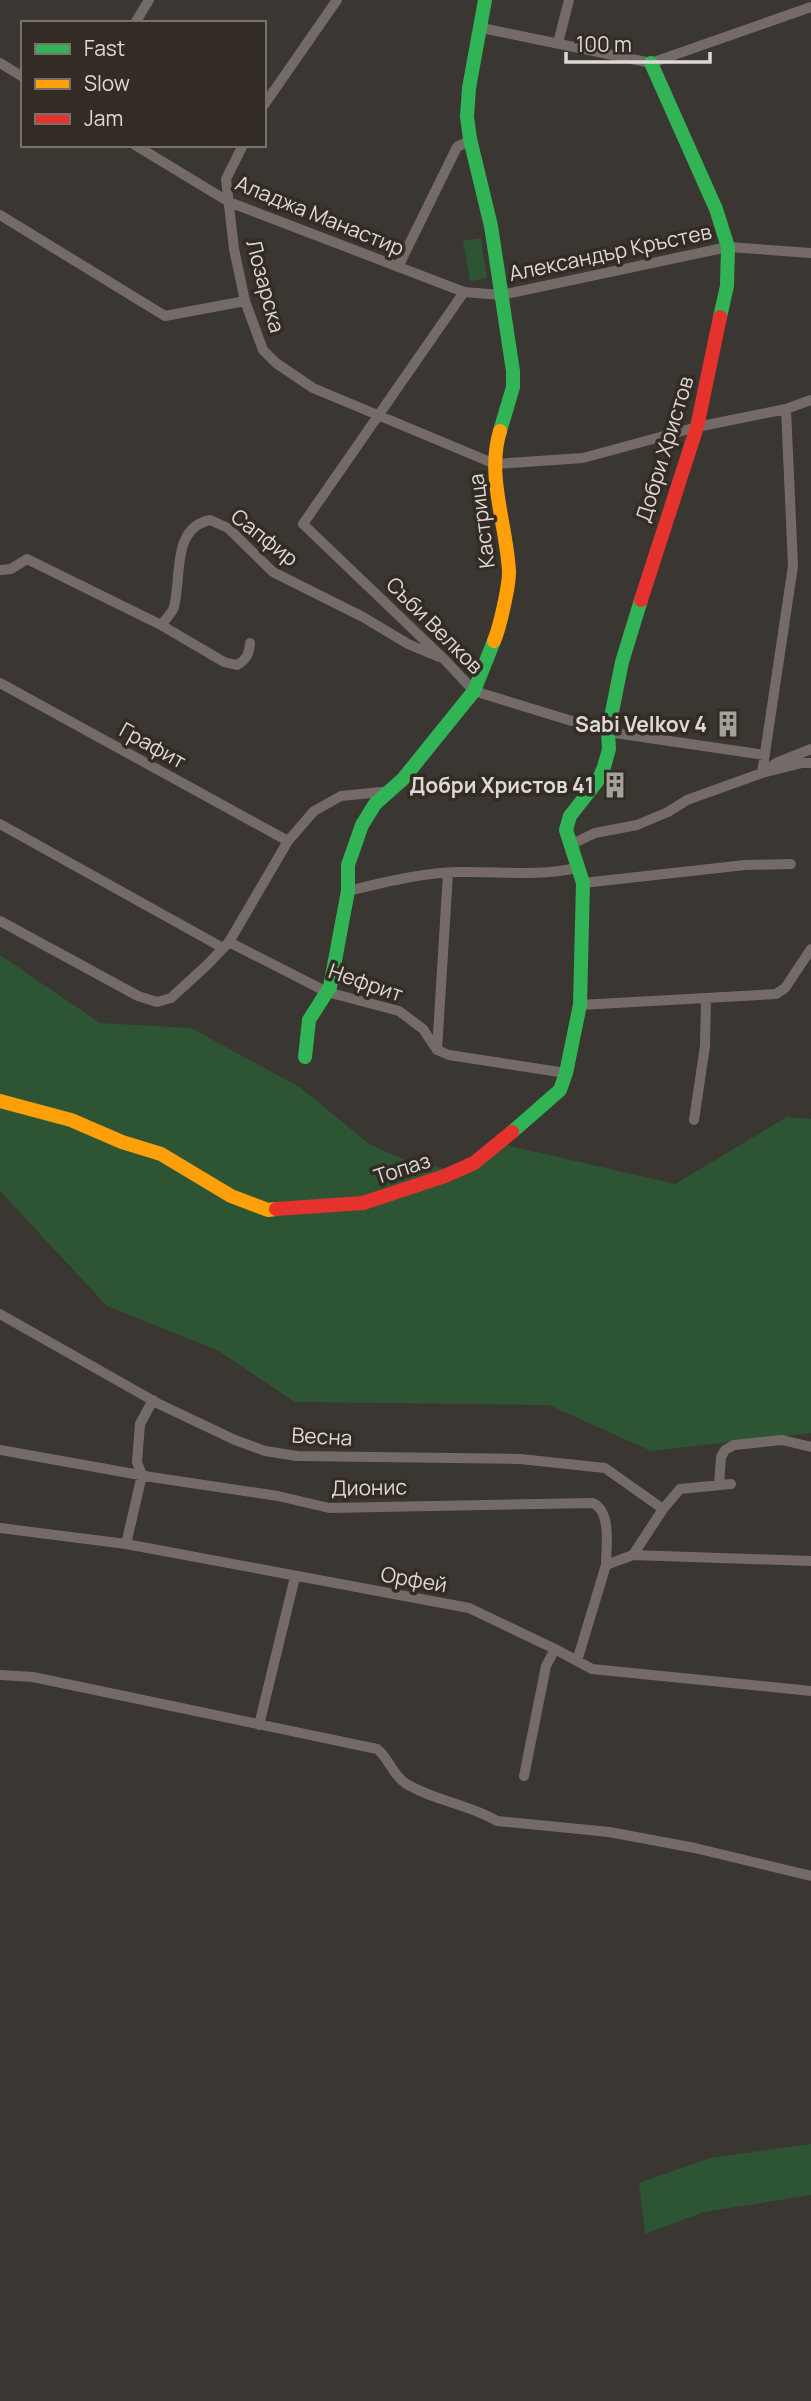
<svg xmlns="http://www.w3.org/2000/svg" width="811" height="2401" font-family="Manrope,sans-serif">
<rect width="100%" height="100%" fill="#3a3632"/>
<path fill="#2e5533" d="M481 238 487 278 470 281 463 241Z
M0 955 100 1023 191 1028 301 1088 369 1144 405 1160 457 1171 506 1145 675 1184 787 1117 811 1119V1433L651 1451 549 1405 295 1402 219 1351 107 1306 0 1191Z
M811 2144V2195L704 2212 645 2234 639 2183 710 2158Z"/>
<g fill="none" stroke-linecap="round" stroke-linejoin="round">
<path stroke="#746b68" stroke-width="10" d="M135 23 149 0
M482 28 651 63 811 7
M558 43 569 0
M0 63 23 77
M264 105 337 0
M135 145 229 202 464 292 501 295 728 247 811 253
M243 145 226 179 234 249 245 301 263 350 276 363 313 388 495 464 583 458 697 427 786 409 811 400
M0 215 165 316 245 301
M398 267 457 147 470 140
M464 292 303 524 444 659 474 691 608 732 765 755
M786 409 793 566 762 773 802 763H811
M0 570 11 569 27 559 161 625 224 662 237 665C247 659 249 654 250 643
M161 625C166 619 172 613 174 607 182 578 171 528 210 520L228 528 273 572 363 617 408 644 439 657
M0 683 288 841
M0 824 223 948
M572 844 595 833 637 825 668 812 687 800 762 773 776 763 811 749
M583 883 745 865 791 864
M348 891C385 882 420 873 459 872 500 871 535 877 577 868
M0 921 138 996 157 1002 171 998 207 965 229 942 288 841 314 811 341 796 391 791
M229 942 327 992 399 1011 423 1029 437 1050 449 1055 566 1073
M580 1005 776 994 785 988 811 949
M437 1050 448 873
M694 1120 705 1046 706 998
M0 1314 159 1404 235 1440 265 1451 297 1456 520 1459 605 1468 663 1509
M0 1450 151 1477 278 1496 329 1508 593 1503C612 1512 606 1547 606 1565
M719 1485 721 1457 725 1450 734 1445 782 1440 811 1447
M0 1528 126 1544 469 1608 555 1649 592 1669 811 1691
M126 1544 142 1475 137 1462 140 1424 153 1400
M633 1555 811 1561
M577 1661 606 1565 633 1555 663 1509 680 1489 731 1484
M0 1675 33 1677 377 1749C389 1758 392 1774 405 1783 434 1801 469 1804 497 1821L609 1832 695 1848 811 1876
M259 1725 295 1577
M524 1776 546 1666 555 1649"/>
<path stroke="#30b455" stroke-width="14" d="M485 0 469 88 467 117 470 139 491 226 513 371V387L500 431
M651 63 716 209 728 247 727 286 720 317
M305 1057 309 1020 330 987 348 891V865L362 825 375 804 403 779 474 691 494 641
M512 1132 560 1090 566 1073 580 1005 583 883 566 830 570 816 599 779 604 767 609 749 608 732 622 662 641 600"/>
<path stroke="#ff9f0a" stroke-width="14" d="M494 641C500 627 509 586 509 572 507 526 486 476 500 431
M0 1101 71 1120 122 1142 161 1154 231 1196 268 1210 276 1209"/>
<path stroke="#e5322d" stroke-width="14" d="M641 600 697 427 720 317
M276 1209 363 1203 445 1176 474 1163 512 1132"/>
</g>
<defs>
<g id="building-bare" transform="scale(2.1)"><path d="M-4-6H4V6H1V3H-1V6H-4ZM-2.5-4.3h1.7v1.8h-1.7ZM.8-4.3h1.7v1.8H.8ZM-2.5-1h1.7V.8h-1.7ZM.8-1h1.7V.8H.8Z" fill="#a5a09b" stroke="#332c24" stroke-width="2.5" paint-order="stroke"/></g>
</defs>
<g fill-rule="evenodd">
<use href="#building-bare" x="728" y="724"/>
<use href="#building-bare" x="615" y="785"/>
</g>
<g text-anchor="middle" dominant-baseline="central" stroke-width="7" stroke-linejoin="round" paint-order="stroke">
<g font-size="21" fill="#ded9d4" stroke="#332c24">
<text transform="translate(320 215) rotate(22)">Аладжа Манастир</text>
<text transform="translate(610 252) rotate(-12)">Александър Кръстев</text>
<text transform="translate(266 286) rotate(75)">Лозарска</text>
<text transform="translate(664 449) rotate(-73)">Добри Христов</text>
<text transform="translate(481 521) rotate(-97)">Кастрица</text>
<text transform="translate(265 537) rotate(38)">Сапфир</text>
<text transform="translate(435 625) rotate(45)">Съби Велков</text>
<text transform="translate(153 745) rotate(29)">Графит</text>
<text transform="translate(366 982) rotate(19)">Нефрит</text>
<text transform="translate(402 1168) rotate(-18)">Топаз</text>
<text transform="translate(322 1436) rotate(3)">Весна</text>
<text transform="translate(369 1487) rotate(-1)">Дионис</text>
<text transform="translate(414 1579) rotate(10)">Орфей</text>
</g>
<g font-size="21" font-weight="bold" fill="#ded9d4" stroke="#332c24" text-anchor="end">
<text x="707" y="724">Sabi Velkov 4</text>
<text x="594" y="785">Добри Христов 41</text>
</g>
</g>
<rect x="21" y="21" width="245" height="126" fill="#332c24" stroke="#77716a" stroke-width="2"/>
<rect x="35" y="44" width="35" height="10" fill="#30b455" stroke="#77716a" stroke-width="2"/>
<text x="84" y="56" font-size="21" fill="#ded9d4">Fast</text>
<rect x="35" y="79" width="35" height="10" fill="#ff9f0a" stroke="#77716a" stroke-width="2"/>
<text x="84" y="91" font-size="21" fill="#ded9d4">Slow</text>
<rect x="35" y="114" width="35" height="10" fill="#e5322d" stroke="#77716a" stroke-width="2"/>
<text x="84" y="126" font-size="21" fill="#ded9d4">Jam</text>
<path d="M566 52v10h144v-10" fill="none" stroke="#ded9d4" stroke-width="3.5"/>
<text x="576" y="52" font-size="21" fill="#ded9d4" stroke="#332c24" stroke-width="5" paint-order="stroke">100 m</text>
</svg>
